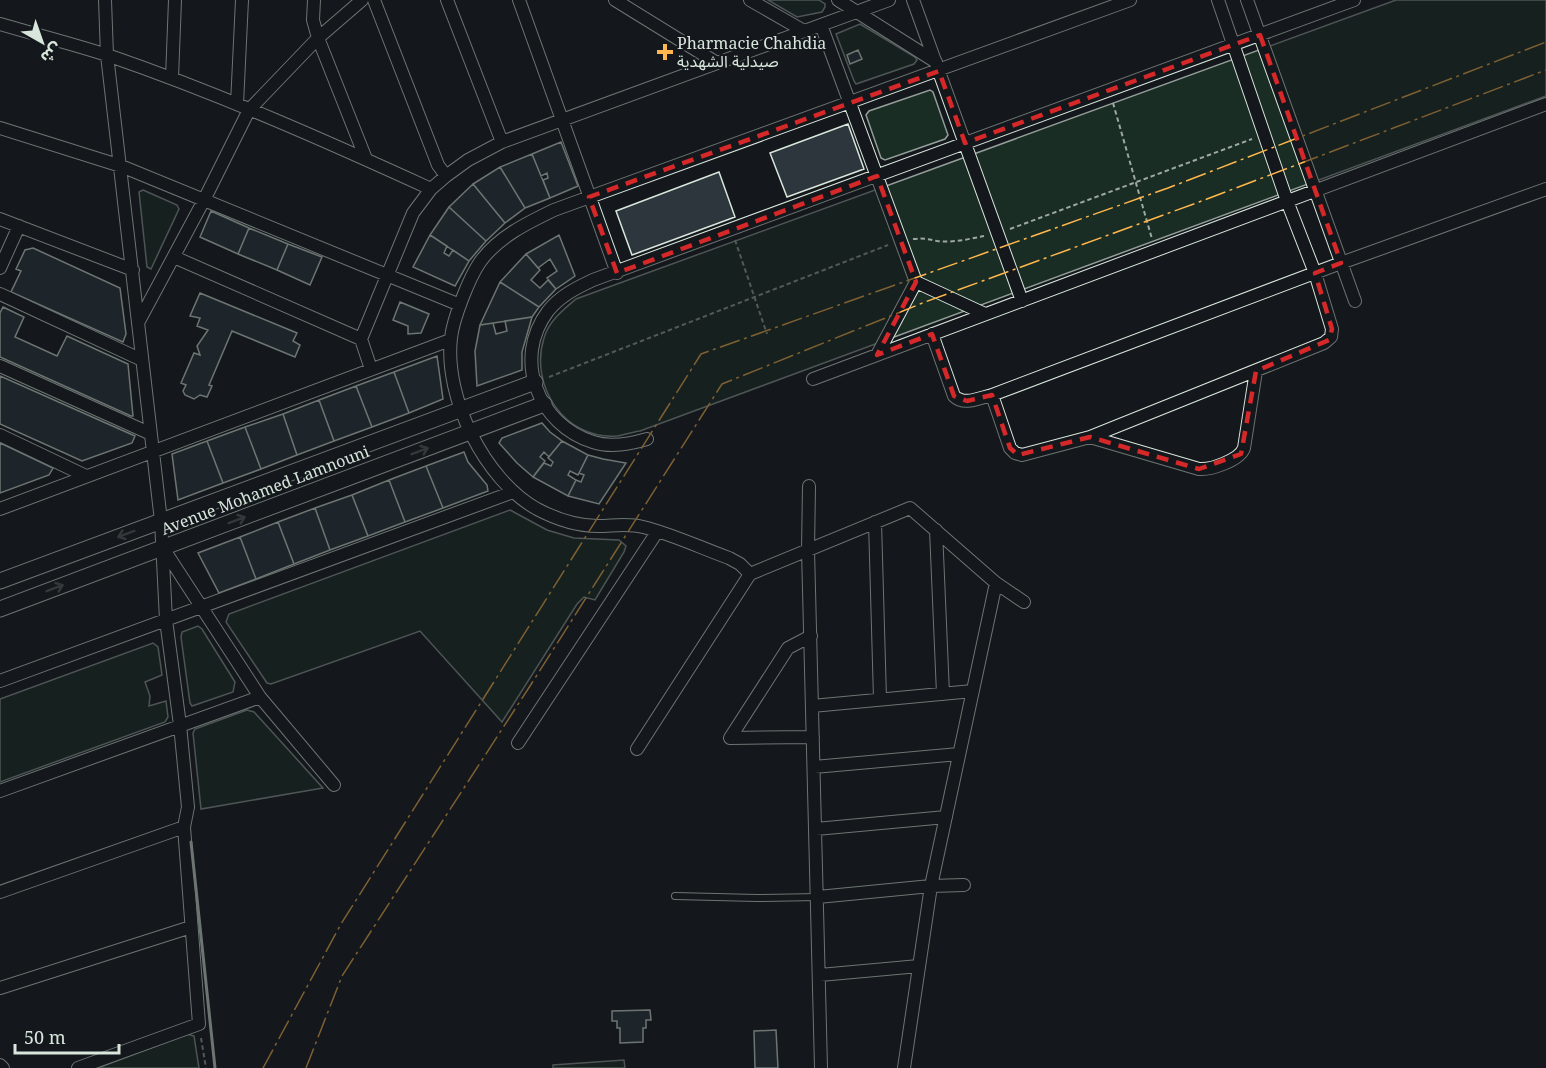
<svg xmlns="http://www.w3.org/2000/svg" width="1546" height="1068" font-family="'Noto Serif','Noto Sans Arabic',serif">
<rect width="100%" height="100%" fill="#14181c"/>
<path fill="#1a2d24" stroke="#939e99" stroke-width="1.5" d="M768 0H819L825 4V7L822 12 797 17Z
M1396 0H1546V96L640 431C632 432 624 435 617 436 564 440 529 385 544 338 549 321 563 310 576 299Z
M860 24 915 57 917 60 914 64 856 84 854 81 836 34Z
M930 90 933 92 948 135 945 139 885 160 881 158 866 115 869 111Z
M143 190 177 205 179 209 151 269 147 267 139 192Z
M510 510 547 530 574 538 619 540 626 546 624 552 595 600 584 597 577 604 502 722 420 631 271 684 267 683 226 622 229 614Z
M198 626 202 629 235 682 233 692 192 706 190 703 181 637 182 632Z
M153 643 158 647 162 675 145 682 150 696 149 706 166 701 168 717 165 722 0 782V699Z
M247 710 254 712 323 788 201 809 193 733 195 729Z
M187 1034 194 1036 199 1068H98Z
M624 1060 625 1068H553V1065Z"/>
<path fill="#2c363c" stroke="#d8e6dc" stroke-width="1.5" d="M858 50 862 59 850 64 847 55Z
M848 124 864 169 787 197 770 153Z
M561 142 578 186 550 198 543 180 548 178 547 173 541 176 532 154Z
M532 154 550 198 525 208 500 167Z
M500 167 525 208 505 223 473 184Z
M719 172 735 217 632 255 616 211Z
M473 184 505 223 486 241 449 207Z
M449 207 486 241 469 261 430 235Z
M211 211 249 228 238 254 200 237Z
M249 228 288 244 277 270 238 254Z
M430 235 447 246 444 253 449 256 453 250 469 261 455 286 413 267Z
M559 235 575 276 556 289 547 278 557 271 550 259 538 268 526 254Z
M288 244 322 257 310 285 277 270Z
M33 248 120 288 126 334 123 342 11 292 21 271 16 269 25 250Z
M526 254 540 270 531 280 540 288 548 280 556 289 539 307 500 282Z
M500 282 539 307 532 317 480 325Z
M200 293 297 333 293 341 300 345 295 357 232 331 209 385 212 386 207 397 200 395 194 399 185 395 183 391 186 385 181 383 194 353 200 355 197 346 208 330 197 326 200 318 190 316Z
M400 302 429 314 421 333 408 334V326L393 320Z
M3 307 24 317 15 337 57 356 67 336 128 364 133 416H131L0 357V313Z
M532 317 522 352V370L477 386 475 351 480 325 493 323 496 334 507 331 505 321Z
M437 356 443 399 409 413 394 372Z
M394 372 409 413 372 427 356 386Z
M0 376 135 436 132 443 82 461 0 424Z
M356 386 372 427 334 441 319 400Z
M319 400 334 441 297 455 283 414Z
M283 414 297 455 261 469 245 427Z
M542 423 550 432 562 441 549 457 544 452 540 457 545 461 533 477 517 463 499 443 502 438Z
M245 427 261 469 223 483 207 441Z
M207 441 223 483 178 500 172 454Z
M562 441 588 455 578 475 570 471 568 475 576 480 568 496 533 477 544 463 551 466 553 462 548 458Z
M0 443 53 468 49 475 0 493Z
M464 452 468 462 487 485 488 491 443 508 426 466Z
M588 455 603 459 626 463 599 504 568 496 576 480 581 482 584 475 579 473Z
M426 466 443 508 405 522 389 480Z
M389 480 405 522 368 536 352 495Z
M352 495 368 536 330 550 315 508Z
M315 508 330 550 294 564 278 522Z
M278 522 294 564 256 579 240 537Z
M240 537 256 579 219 593 198 553Z
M650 1010 651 1020H646V1028H643V1042L620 1043V1028H617V1021H612V1011Z
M776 1030 778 1068H755L754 1031Z"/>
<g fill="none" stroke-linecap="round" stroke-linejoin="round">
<g stroke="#d8e6dc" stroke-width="8">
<path id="service" d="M675 896 757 898 818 897"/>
</g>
<g stroke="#d8e6dc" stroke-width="14">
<path id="minor" d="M314 0 313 20 318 38 366 159
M374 0 438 165 446 176
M447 0 502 142
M519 0 617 273
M615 0 717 63
M750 0 804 31
M838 0 936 62
M913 0 1022 301
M1247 0 1355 301
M0 24C37 35 74 44 110 56 220 94 326 141 431 189
M821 25 916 282 985 314
M172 78 175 0
M237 104 242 0
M0 128 121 166 460 305
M0 219 133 270
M174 257 361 339
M0 268 19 226
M0 294 142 360
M138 323 204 200 249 110 318 38 362 0
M932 334 954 396C964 406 979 398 992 395L1341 263 1546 189
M877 355 916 282
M0 366 149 433
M371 369 361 339 413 213 431 189 446 176 468 160 502 142 889 0
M813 379 1546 104
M992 395 1010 448 1015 453 1022 455 1090 437 1324 343 1331 337 1332 329 1315 273 1287 201 1218 0
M0 435 86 476
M1090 437 1199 469C1211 470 1240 460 1244 448L1256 371
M647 439C630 444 611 448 593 442 538 425 512 359 548 311 560 296 576 288 593 280L1354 0
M809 486 808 550 821 1068
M0 509 450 340
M875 522 880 699
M936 530 943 694
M163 548 260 697 334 785
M750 574 740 564 729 558C701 548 672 534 643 527 628 523 613 526 598 526 577 526 556 519 537 509 485 480 444 398 451 338 453 319 469 278 480 262 498 237 527 223 554 210L1130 0
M811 636 788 648 730 738 813 737
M0 681 513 492
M812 706 973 691
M518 743 657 532
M637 749 750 574 910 508 996 583 1024 602
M814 767 959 754
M0 791 260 697
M816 829 946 817
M0 892 184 827
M818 897 931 886 964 885
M820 975 919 966
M0 988 191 927
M0 1065 3 1068
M78 1068 199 1024 184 827 188 807 180 725 166 620 161 521 107 55 105 0
M904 1068 931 886 996 583"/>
</g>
<g stroke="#d8e6dc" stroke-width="17">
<path id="tertiary" d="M0 581 535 382
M0 609 544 404"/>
</g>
<path stroke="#9da8a2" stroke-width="2" stroke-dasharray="4.5 3" stroke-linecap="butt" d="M1113 103 1152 239
M1010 229 1252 139
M913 239C923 238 928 239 937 241 953 243 969 239 984 236
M735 240 767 334
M549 377 888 245
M201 1038 206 1068"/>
<use href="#service" stroke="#14181c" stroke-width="6"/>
<use href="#minor" stroke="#14181c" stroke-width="12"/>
<use href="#tertiary" stroke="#14181c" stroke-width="15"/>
<path stroke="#d8e6dc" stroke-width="3" d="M191 842 215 1068"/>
<path stroke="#ffb74d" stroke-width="1.5" stroke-dasharray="21 4.5 3 4.5" stroke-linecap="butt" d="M263 1068 341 924 701 354 1168 188 1546 42
M306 1068 342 976 530 686 722 384 925 302 1199 202 1546 70"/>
</g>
<defs><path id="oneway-shaft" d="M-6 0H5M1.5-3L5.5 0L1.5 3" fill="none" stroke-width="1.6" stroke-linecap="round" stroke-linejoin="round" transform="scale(1.5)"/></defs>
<g stroke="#59605f">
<use href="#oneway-shaft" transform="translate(420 451) rotate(-21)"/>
<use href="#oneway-shaft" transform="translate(237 520) rotate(-21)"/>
<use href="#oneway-shaft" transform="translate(126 534) rotate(160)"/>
<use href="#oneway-shaft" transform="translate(55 588) rotate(-21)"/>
</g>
<path d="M0 0H1546V1068H0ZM1260 35 1341 263 1315 273 1332 329 1329 340 1256 371 1241 454 1199 469 1090 437 1018 455 1010 448 992 395 967 401 954 396 932 334 877 355 916 282 877 176 617 273 589 197 939 71 965 143Z" fill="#14181c" fill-opacity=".55" fill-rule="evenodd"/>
<path fill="none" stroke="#d62828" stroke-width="4.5" stroke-dasharray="12 8" stroke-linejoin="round" d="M1260 35 1341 263 1315 273 1332 329 1329 340 1256 371 1241 454 1199 469 1090 437 1018 455 1010 448 992 395 967 401 954 396 932 334 877 355 916 282 877 176 617 273 589 197 939 71 965 143Z"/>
<path fill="#ffb74d" stroke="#14181c" stroke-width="2" d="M662 43h6v6h6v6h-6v6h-6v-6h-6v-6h6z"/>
<g text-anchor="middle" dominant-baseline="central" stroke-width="4.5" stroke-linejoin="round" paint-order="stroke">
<g font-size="16" fill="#d8e6dc" stroke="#14181c" text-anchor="start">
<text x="677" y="43">Pharmacie Chahdia<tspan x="677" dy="18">صيدلية الشهدية</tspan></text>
</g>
<g font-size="16" fill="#d8e6dc" stroke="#14181c">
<text transform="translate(265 490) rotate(-21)">Avenue Mohamed Lamnouni</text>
</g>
</g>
<g transform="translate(42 42) rotate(140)" stroke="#14181c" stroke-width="4.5" paint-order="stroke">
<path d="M0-4.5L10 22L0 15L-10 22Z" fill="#d8e6dc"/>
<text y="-9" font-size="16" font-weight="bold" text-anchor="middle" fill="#d8e6dc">ش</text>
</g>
<path d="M15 1044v9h104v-9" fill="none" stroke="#d8e6dc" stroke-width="3"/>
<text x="24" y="1044" font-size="18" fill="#d8e6dc" stroke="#14181c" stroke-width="4.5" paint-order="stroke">50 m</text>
</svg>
